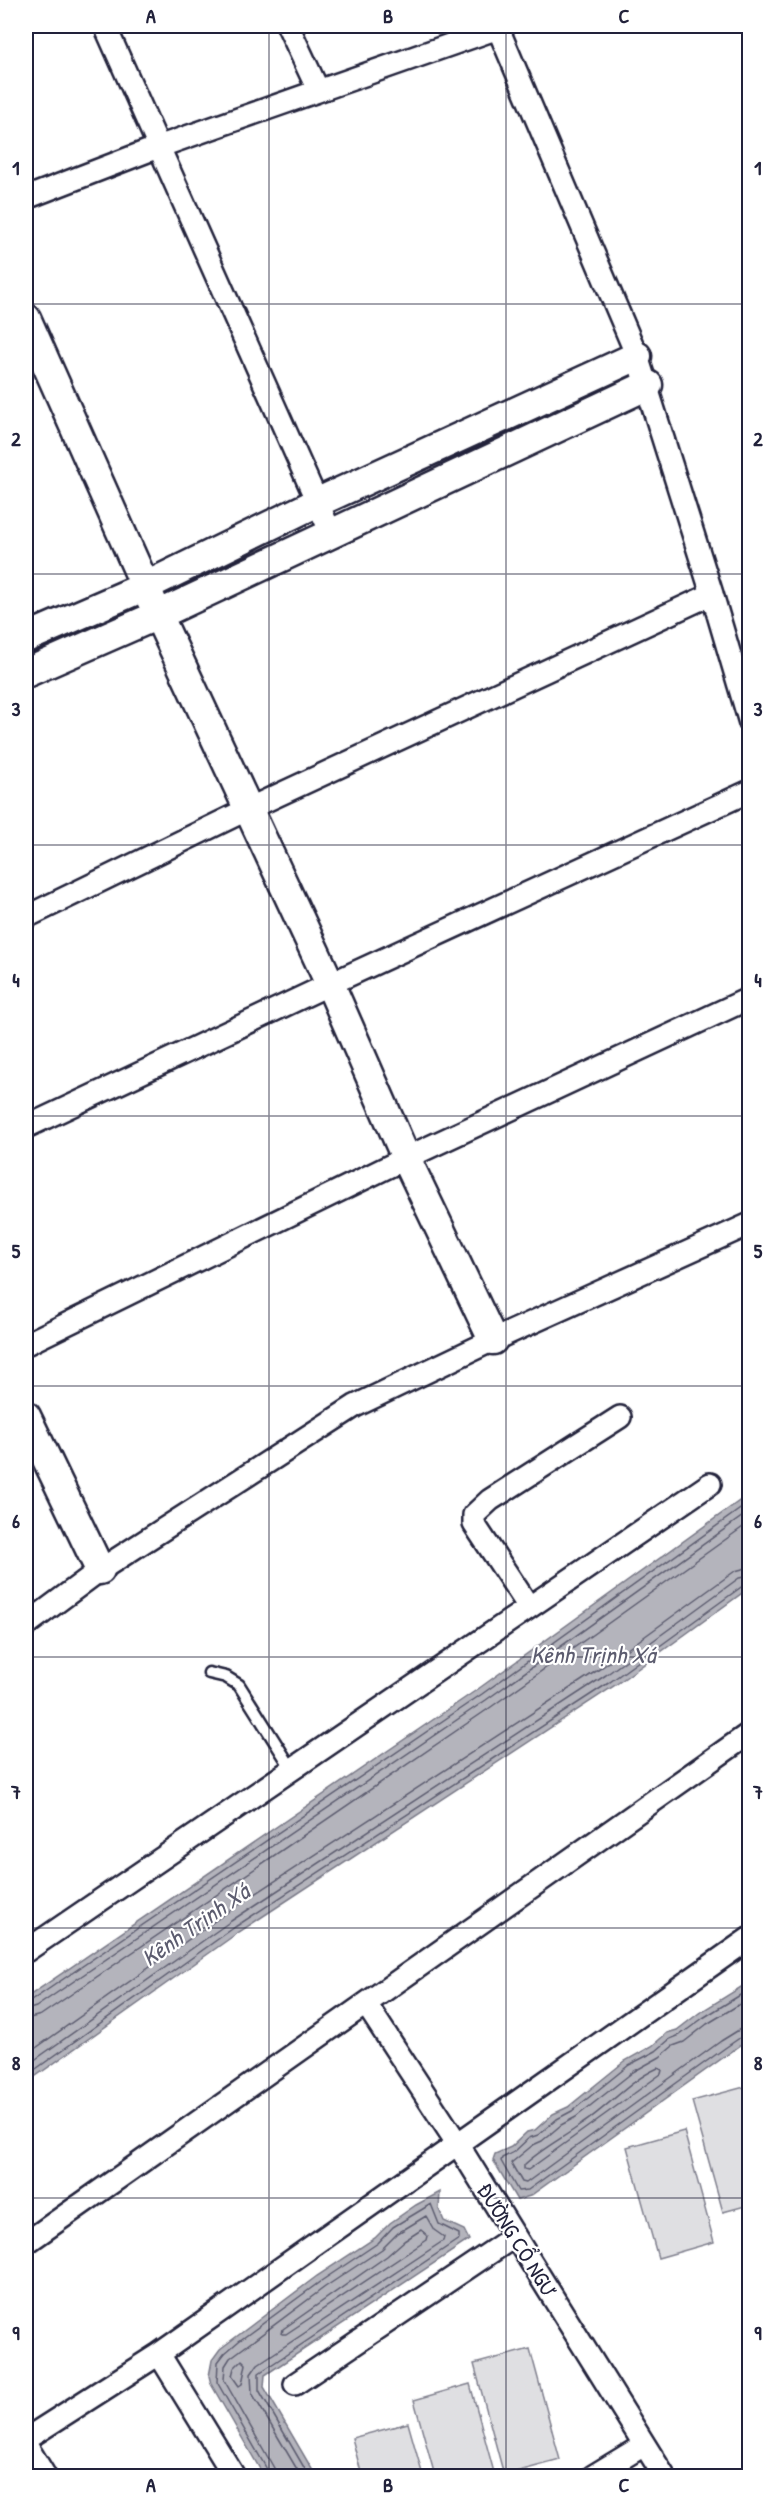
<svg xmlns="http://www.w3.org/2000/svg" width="775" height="2502" font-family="'Patrick Hand',sans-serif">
<rect width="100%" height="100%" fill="#fff"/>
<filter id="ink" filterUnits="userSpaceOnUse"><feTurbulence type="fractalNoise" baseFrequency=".0167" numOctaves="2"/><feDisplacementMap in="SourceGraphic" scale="12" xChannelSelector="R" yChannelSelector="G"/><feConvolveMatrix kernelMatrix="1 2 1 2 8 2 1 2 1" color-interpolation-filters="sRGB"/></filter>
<g filter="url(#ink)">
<path fill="#dfdfe2" stroke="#80808e" stroke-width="1.5" d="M748 2086 749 2205 723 2212 692 2101Z
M684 2131 714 2242 658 2258 627 2147Z
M530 2349 560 2460 504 2475 474 2364Z
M470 2384 495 2476H435L414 2400Z
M408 2423 423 2476H362L352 2438Z"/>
<path fill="#b4b4bc" stroke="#7a7a88" stroke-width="1.5" d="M749 1494V1588L614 1686 239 1932 26 2083V1998L478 1689Z
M749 1982V2039L530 2196 517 2200 493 2160 495 2154 511 2147 527 2132 535 2130 553 2114 568 2107 625 2061 652 2046 667 2033 677 2030 699 2013Z
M440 2192 439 2209 444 2221 464 2230 469 2240 265 2375 264 2387 316 2476H264L211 2384 209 2376 212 2360 220 2349 317 2276 375 2238 390 2223 416 2205Z"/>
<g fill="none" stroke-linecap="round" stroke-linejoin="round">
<path stroke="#5c5c6f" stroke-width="1.5" d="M750 1989 703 2018 680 2035 670 2039 656 2051 629 2065 572 2111 557 2119 538 2135 529 2138 514 2152 502 2158 501 2161 518 2191 528 2190 725 2048 744 2035 750 2034
M750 1998 707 2024 684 2042 673 2046 660 2057 633 2072 576 2117 561 2125 542 2141 533 2145 511 2163 522 2182 526 2183 721 2041 742 2028 750 2027
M26 2002 31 2001 482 1694 750 1502
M26 2010 36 2007 486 1700 750 1511
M26 2019 41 2015 491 1707 750 1522
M26 2055 226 1913 601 1668 735 1571 750 1567
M26 2066 231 1921 606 1675 739 1578 750 1576
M658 2068 662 2070 661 2074 528 2170 524 2169V2165C541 2149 563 2138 582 2124 608 2107 629 2081 658 2068Z
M26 2076 235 1927 610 1682 744 1585 750 1583
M421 2230 428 2236 427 2240 286 2334H282L283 2329 387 2256 404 2241Z
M242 2360 246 2364 242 2384 239 2386 232 2376 234 2368Z
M268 2476V2471L217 2382 218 2362 225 2353 239 2341 321 2281 378 2243 393 2227 431 2204 439 2224 459 2234V2239L259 2373V2390L309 2476
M276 2476 274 2468 224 2380 225 2366 230 2358 325 2287 382 2249 398 2233 426 2216 434 2230 444 2237 443 2241 258 2364 251 2374 252 2393 301 2476"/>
<g stroke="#22223b" stroke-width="15">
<path id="lane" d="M209 1673 226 1677 239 1685 292 1769"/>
</g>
<g stroke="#22223b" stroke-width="26">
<path id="street" d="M105 26 331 533
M288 26 318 90
M497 26 637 356 712 594 750 723
M26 198 158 147 498 28
M26 917 248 809 712 594
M26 1127 330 984 750 791
M26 1344 406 1158 750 998
M529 1607 474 1524V1515L490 1500 620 1417
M26 1625 100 1570 355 1406 493 1340 750 1224
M26 1951 710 1484
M366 2004 457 2143 664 2476
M26 2243 750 1733
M159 2354 234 2476
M295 2384 515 2236
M26 2439 159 2354 750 1938
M26 2445 45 2476
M593 2476 644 2445"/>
</g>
<g stroke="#22223b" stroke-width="33">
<path id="secondary" d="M26 318 158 615 330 984 406 1158 493 1340
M26 638 146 586 316 503 637 356
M26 673 158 615 648 385
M26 1416 100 1570"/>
</g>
<use href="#lane" stroke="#fff" stroke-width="10"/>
<use href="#street" stroke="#fff" stroke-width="21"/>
<use href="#secondary" stroke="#fff" stroke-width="28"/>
</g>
</g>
<path fill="none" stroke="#22223b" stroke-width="1.5" stroke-opacity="0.55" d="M269 26V2476M506 26V2476M26 304H750M26 574H750M26 845H750M26 1116H750M26 1386H750M26 1657H750M26 1928H750M26 2198H750"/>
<g text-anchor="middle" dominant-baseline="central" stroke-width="4.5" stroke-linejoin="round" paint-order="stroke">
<g font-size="22" fill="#22223b" stroke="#fff">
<text transform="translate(517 2239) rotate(58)">ĐƯỜNG CỔ NGƯ</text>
</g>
<g font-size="24" font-style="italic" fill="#5c5c6f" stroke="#fff">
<text x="593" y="1654">Kênh Trịnh Xá</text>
<text transform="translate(195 1924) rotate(-35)">Kênh Trịnh Xá</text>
</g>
</g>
<rect width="775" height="2502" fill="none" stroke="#fff" stroke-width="66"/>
<rect x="33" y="33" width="709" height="2436" fill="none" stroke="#22223b" stroke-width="2"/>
<g font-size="20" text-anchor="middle" font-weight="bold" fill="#22223b">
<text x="151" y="23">A</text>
<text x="388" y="23">B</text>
<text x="624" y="23">C</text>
<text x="16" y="175">1</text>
<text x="758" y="175">1</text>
<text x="16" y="446">2</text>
<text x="758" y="446">2</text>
<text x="16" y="716">3</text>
<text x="758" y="716">3</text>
<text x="16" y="987">4</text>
<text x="758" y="987">4</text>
<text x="16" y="1258">5</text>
<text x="758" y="1258">5</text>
<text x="16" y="1528">6</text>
<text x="758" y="1528">6</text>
<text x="16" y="1799">7</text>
<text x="758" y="1799">7</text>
<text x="16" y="2070">8</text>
<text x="758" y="2070">8</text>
<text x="16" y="2340">9</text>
<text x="758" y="2340">9</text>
<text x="151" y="2492">A</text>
<text x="388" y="2492">B</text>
<text x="624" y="2492">C</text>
</g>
</svg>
